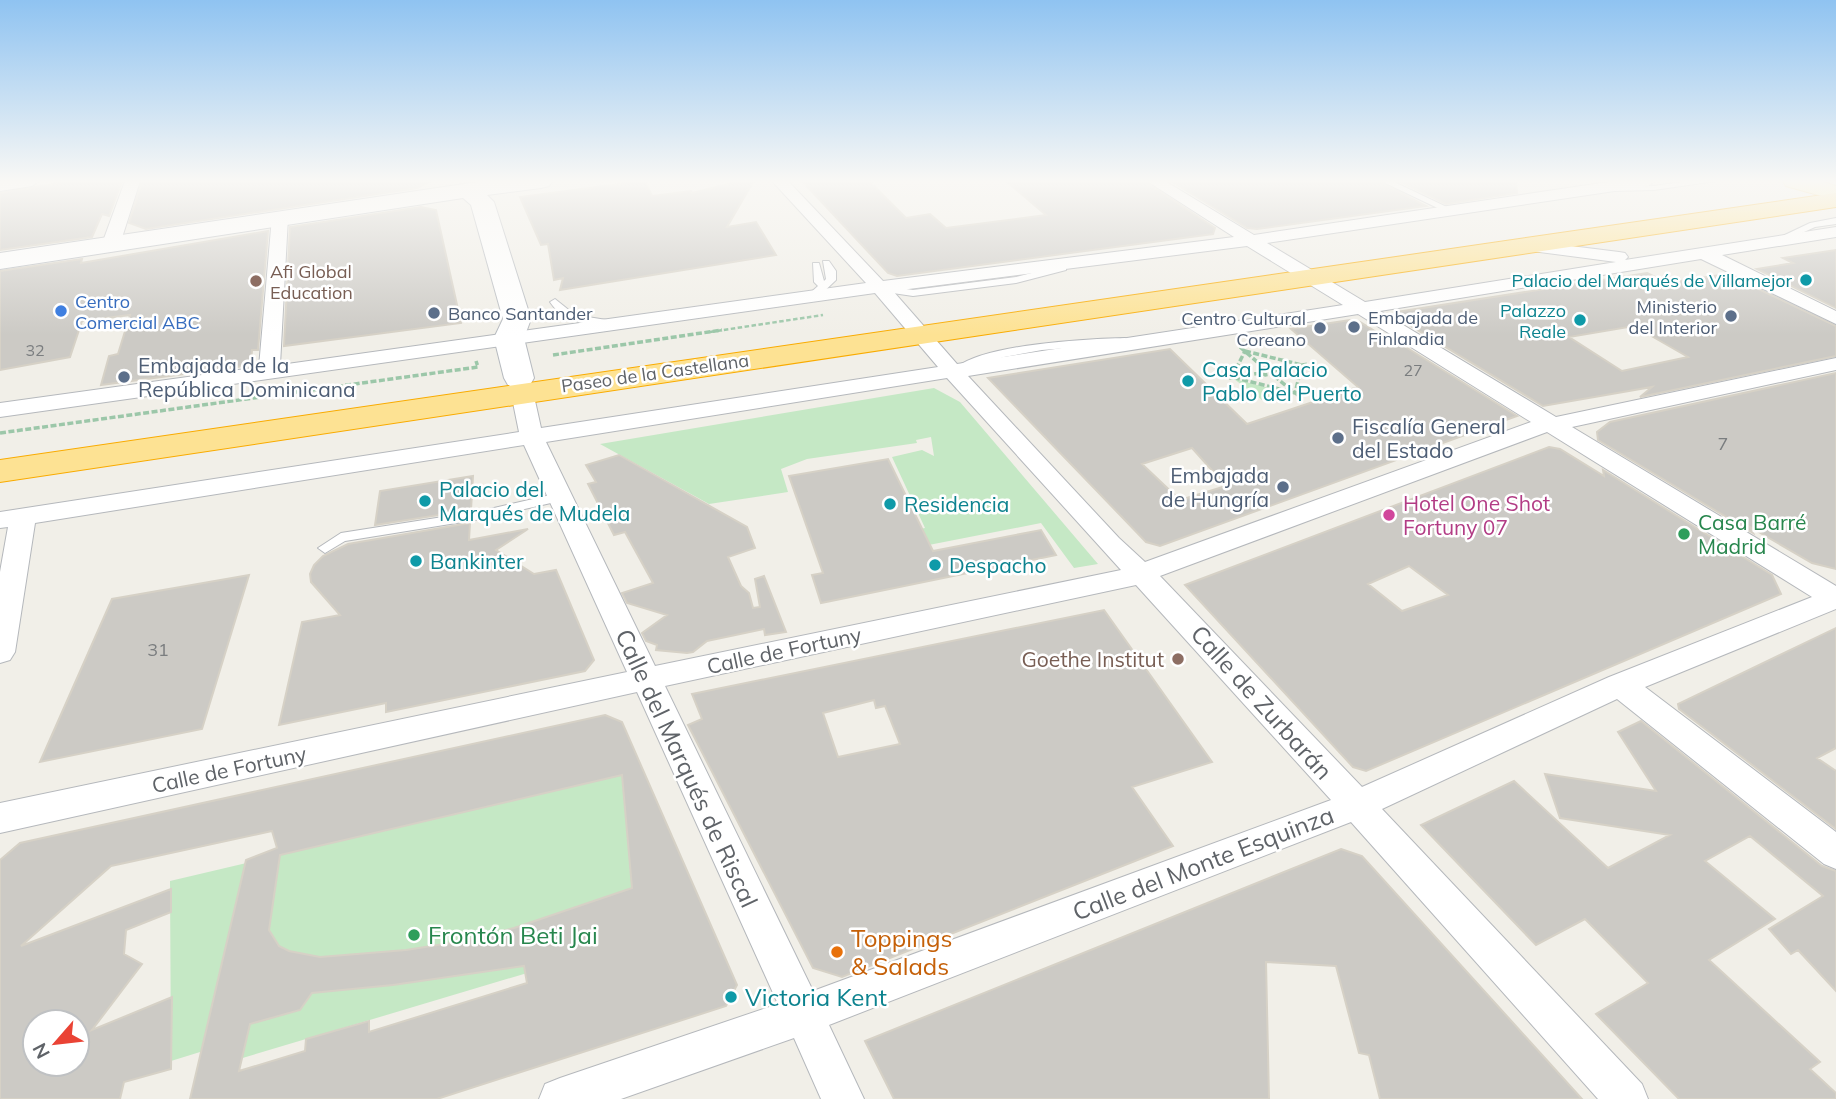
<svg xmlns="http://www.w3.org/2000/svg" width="1836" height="1099" font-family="Mulish,sans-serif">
<rect width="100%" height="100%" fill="#f1efe8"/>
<path fill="#c5e8c5" d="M1234 379 1292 394 1262 400Z
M934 388 960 402 1098 564 1074 568 1041 523 842 562 835 546 925 528 892 457 922 450 934 456 931 437 916 440 917 443 807 459 781 469 788 492 709 504 600 444Z
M642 770 708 919 209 1068 213 1048 171 1061 170 881Z"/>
<path fill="#cccac5" stroke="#d6d1c6" stroke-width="2" fill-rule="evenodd" d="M70 181H122L109 216 102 214 92 237 0 250V193Z
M142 181H431L417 188 146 229 129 223Z
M642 181H645L652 196 691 191 692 193 732 183 753 182 727 227 756 222 776 255 560 290 563 278 554 280 548 244 541 245 520 197Z
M802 181H869L906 218 930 214 946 228 1046 215 1006 181H1144L1215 228 1213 234 897 276 888 273Z
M1171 181H1378L1426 206 1257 229 1247 228Z
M1399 181H1516L1517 193 1446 204Z
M421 207 436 210 461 323 284 346 290 227Z
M268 231 258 350H252L251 362 244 366 101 385 109 356 118 354 130 315 82 321 70 357 0 370V271L82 259 81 263Z
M1836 250V308L1757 269 1793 263 1783 258Z
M1647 273 1667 283 1727 274 1836 326V356L1640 397 1652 387 1543 406 1396 317 1397 312ZM1634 326 1688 357 1622 371 1569 337Z
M1350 320 1360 322 1391 341V338L1517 416 1160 546 1146 542 988 378 1170 349 1247 424 1358 387 1291 329ZM1192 448 1226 486 1180 500 1142 464Z
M1836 373V569L1812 563 1750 527 1753 533 1598 440 1597 432 1610 422Z
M1549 447 1560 449 1604 476 1603 470 1772 575 1781 594 1366 771 1353 767 1185 585ZM1409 566 1448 595 1402 611 1368 584Z
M619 455 747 527 755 548 728 557 741 586 749 593 753 608 760 607 755 579 764 576 786 632 765 635 764 629 707 641 693 652 687 653 656 650 657 645 646 641 642 633 667 615 627 603 622 593 653 583 625 532 614 535 588 484 596 482 586 465Z
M888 459 933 551 1041 530 1056 555 821 603 812 575 823 573 789 476Z
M473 476 471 510 375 525 380 491Z
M470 523 469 540 528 529 496 550 534 574 556 570 594 660 585 671 386 712V703L279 725 302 622 340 615 311 582 310 574 314 565 323 556 348 544Z
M249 575 202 729 40 762 112 599Z
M1104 610 1212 762 1132 787 1173 846 842 977 813 968 688 725 702 719 692 694ZM874 700 876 708 885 706 900 744 838 757 823 713Z
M1836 628V748L1817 758 1836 771V829L1679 709 1678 704Z
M605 715 622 722 737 985 726 1006 437 1099H190L246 860 277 848 272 831 111 866 21 946 171 889V912L126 930 124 954 142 964 92 1030 172 997 171 1069 124 1082 120 1099H0V860L20 843ZM622 775 632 888 514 928 463 941 406 950 320 957 289 951 279 946 269 930 280 855ZM524 966 527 983 369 1032V1021L306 1039 305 1051 239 1071 250 1024 300 1010 312 993 393 985ZM35 1022H77V1064H35Z
M1641 721 1822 866 1836 871V991L1798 950 1791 954 1769 929 1823 896 1750 836 1705 861 1775 919 1709 960 1820 1062 1810 1069 1836 1093V1099H1679L1596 1014 1648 983 1585 919 1536 945 1421 825 1514 781 1608 868 1670 835 1560 818 1545 774 1656 791 1618 732Z
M1341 849 1362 856 1582 1099H1380L1369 1055 1359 1053 1336 966 1266 962 1269 1099H894L865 1041Z"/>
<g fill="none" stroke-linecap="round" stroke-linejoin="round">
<g stroke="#b5b8bc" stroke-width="2">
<path id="lane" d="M1381 181H1392L1453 210 1446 212Z
M1689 181H1716L1654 190 1612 191 1608 189 1612 187 1654 186Z
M1836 218V224L1815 227 1780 243 1772 241 1810 223Z
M823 261H829L836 271V280L816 299H808V295L818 286 814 282 813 263H819L824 281 826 279Z
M1063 265 1066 266V270L1016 283 913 296 879 291 874 288 879 285 913 290 1016 277Z
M555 299 575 315 613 321 618 324 613 327C589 324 564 324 550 302Z
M1125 338 1130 341 1129 343 1042 350 1004 357 963 370 957 367C987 344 1086 339 1125 338Z
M559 493 564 494 566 497 564 500 481 519 345 541 325 553 318 548 341 533 481 511Z"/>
</g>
<g stroke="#b5b8bc" stroke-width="2">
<path id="street" d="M0 181H39L32 186 0 191Z
M125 181H140L120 244 117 248H105L102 244Z
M772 181H788L883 281 1234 237 1147 181H1165L1254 235 1615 181H1655L1648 186 1267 243 1365 302 1616 262 1517 249 1514 245 1517 241 1523 240 1619 252 1625 253 1628 257 1625 260 1836 227V237L1722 255 1836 311V324L1701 259 1380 311 1556 417 1836 358V370L1572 427 1836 586V609L1645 687 1836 832V869L1824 864 1617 699 1382 809 1642 1084 1648 1099H1598L1351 822 829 1025 864 1099H821L794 1038 621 1099H539L545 1084 560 1078 778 1004 637 692 0 833V803L627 672 524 445 35 523 15 652 10 660 0 663V572L8 527 0 528V512L519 432 508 378 512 374H526L530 378 541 428 938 367 875 293 0 417V403L259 367 272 217 280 212 288 217 280 365 866 283ZM1247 246 1343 305 957 364 893 291ZM1358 314 1531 422 1145 562 1119 538 968 376ZM947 378 1121 570 655 666 546 442ZM1547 432 1812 597 1609 677 1362 787 1160 576ZM1136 585 1331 800 813 991 665 686Z"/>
</g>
<g stroke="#b6babf" stroke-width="2">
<path id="secondary" d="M484 181H552L549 186 541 188 487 195 494 202 531 319 524 338 534 378 530 385 519 387 508 385 504 378 494 338 503 319 471 205 463 198 0 269V253Z"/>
</g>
<g stroke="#f2c960" stroke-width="2">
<path id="primary" d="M1783 181H1820L1836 186V200L1786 186Z"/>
</g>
<g stroke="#f9ab00" stroke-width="2">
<path id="highway" d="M1836 193V207L0 482V460Z"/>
</g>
<path stroke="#9cc7a9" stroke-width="2.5" stroke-dasharray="4.5 2.5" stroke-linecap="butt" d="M710 332 823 315"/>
<path stroke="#9cc7a9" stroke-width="3.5" stroke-dasharray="6 2.5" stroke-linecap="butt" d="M1240 347 1263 367
M1245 351 1302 365 1295 393 1232 377Z
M553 355 722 330
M1263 367 1271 368 1277 373 1265 375 1259 370Z
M1276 370 1308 364
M1274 376 1299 396
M1229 378 1260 373
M0 433 478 367 476 361"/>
<use href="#lane" fill="#fff" fill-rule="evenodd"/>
<use href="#street" fill="#fff" fill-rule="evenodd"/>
<use href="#secondary" fill="#fff" fill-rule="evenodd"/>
<use href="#primary" fill="#fff2af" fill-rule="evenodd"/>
<use href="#highway" fill="#fde293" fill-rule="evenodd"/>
</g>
<linearGradient id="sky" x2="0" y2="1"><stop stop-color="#8fc3f1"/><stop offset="0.54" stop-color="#f9f8f5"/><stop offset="1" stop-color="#f9f8f5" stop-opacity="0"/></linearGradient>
<rect width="1836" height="335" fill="url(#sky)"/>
<g fill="#0f9aa8" stroke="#fff" stroke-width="2.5">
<circle cx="1806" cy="280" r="7"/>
<circle cx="1580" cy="320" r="7"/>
<circle cx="1188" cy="381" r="7"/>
<circle cx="425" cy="501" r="7"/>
<circle cx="890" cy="504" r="7"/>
<circle cx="416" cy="561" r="7"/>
<circle cx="935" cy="565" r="7"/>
<circle cx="731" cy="997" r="7"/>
</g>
<g fill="#8d6e63" stroke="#fff" stroke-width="2.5">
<circle cx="256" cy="281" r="7"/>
<circle cx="1178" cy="659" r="7"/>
</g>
<circle fill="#3f7fe0" stroke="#fff" stroke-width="2.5" cx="61" cy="311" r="7"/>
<g fill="#5c6f8a" stroke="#fff" stroke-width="2.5">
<circle cx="434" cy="313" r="7"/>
<circle cx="1731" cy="316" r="7"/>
<circle cx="1354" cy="327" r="7"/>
<circle cx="1320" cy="328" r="7"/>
<circle cx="124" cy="377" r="7"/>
<circle cx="1338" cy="438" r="7"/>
<circle cx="1283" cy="487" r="7"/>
</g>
<circle fill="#d1479c" stroke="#fff" stroke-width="2.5" cx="1389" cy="515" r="7"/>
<g fill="#2e9e5b" stroke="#fff" stroke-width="2.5">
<circle cx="1684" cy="534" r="7"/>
<circle cx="414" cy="935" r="7"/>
</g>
<circle fill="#e8710a" stroke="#fff" stroke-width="2.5" cx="837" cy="952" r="7"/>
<g text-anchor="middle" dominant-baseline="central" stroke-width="5" stroke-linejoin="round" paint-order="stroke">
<g font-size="16" fill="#7a7d7f">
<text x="35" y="350">32</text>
<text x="1413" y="370">27</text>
</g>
<g font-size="18" fill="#785e54" stroke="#fff" text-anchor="start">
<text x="270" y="271">Afi Global<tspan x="270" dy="21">Education</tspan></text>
</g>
<g font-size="18" fill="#0d838f" stroke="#fff" text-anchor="end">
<text x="1792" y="280">Palacio del Marqués de Villamejor</text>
<text x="1566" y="310">Palazzo<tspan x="1566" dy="21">Reale</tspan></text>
</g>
<g font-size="18" fill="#366cbe" stroke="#fff" text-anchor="start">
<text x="75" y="301">Centro<tspan x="75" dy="21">Comercial ABC</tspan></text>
</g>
<g font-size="18" fill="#4e5e75" stroke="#fff" text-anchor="end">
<text x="1717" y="306">Ministerio<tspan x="1717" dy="21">del Interior</tspan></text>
<text x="448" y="313" text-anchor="start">Banco Santander</text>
<text x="1368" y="317" text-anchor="start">Embajada de<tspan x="1368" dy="21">Finlandia</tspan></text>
<text x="1306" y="318">Centro Cultural<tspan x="1306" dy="21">Coreano</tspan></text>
</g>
<g font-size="18" fill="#5f6368" stroke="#fff">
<text transform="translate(655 373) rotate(-8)">Paseo de la Castellana</text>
</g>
<g font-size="18" fill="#7a7d7f">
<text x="1723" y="443">7</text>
<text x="158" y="649">31</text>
</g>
<g font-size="21" fill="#4e5e75" stroke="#fff" text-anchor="start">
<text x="138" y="365">Embajada de la<tspan x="138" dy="24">República Dominicana</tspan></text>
<text x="1352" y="426">Fiscalía General<tspan x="1352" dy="24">del Estado</tspan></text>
<text x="1269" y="475" text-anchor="end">Embajada<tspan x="1269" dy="24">de Hungría</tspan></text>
</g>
<g font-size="21" fill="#0d838f" stroke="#fff" text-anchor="start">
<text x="1202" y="369">Casa Palacio<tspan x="1202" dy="24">Pablo del Puerto</tspan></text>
<text x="439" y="489">Palacio del<tspan x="439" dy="24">Marqués de Mudela</tspan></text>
<text x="904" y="504">Residencia</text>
<text x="430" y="561">Bankinter</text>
<text x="949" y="565">Despacho</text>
</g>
<g font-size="21" fill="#b23c85" stroke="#fff" text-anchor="start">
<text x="1403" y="503">Hotel One Shot<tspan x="1403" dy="24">Fortuny 07</tspan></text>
</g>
<g font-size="21" fill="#27864d" stroke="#fff" text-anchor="start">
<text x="1698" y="522">Casa Barré<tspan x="1698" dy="24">Madrid</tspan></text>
</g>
<g font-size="21" fill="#5f6368" stroke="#fff">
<text transform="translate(784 650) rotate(-12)">Calle de Fortuny</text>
<text transform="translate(229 769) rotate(-12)">Calle de Fortuny</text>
</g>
<g font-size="21" fill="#785e54" stroke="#fff" text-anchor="end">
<text x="1164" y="659">Goethe Institut</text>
</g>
<g font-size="24" fill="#5f6368" stroke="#fff">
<text transform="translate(1262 702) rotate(48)">Calle de Zurbarán</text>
<text transform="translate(687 768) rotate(65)">Calle del Marqués de Riscal</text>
<text transform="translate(1203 863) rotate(-21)">Calle del Monte Esquinza</text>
</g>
<g font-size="24" fill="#27864d" stroke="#fff" text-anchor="start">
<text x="428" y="935">Frontón Beti Jai</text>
</g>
<g font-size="24" fill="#c56008" stroke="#fff" text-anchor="start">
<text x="851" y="938">Toppings<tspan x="851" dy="28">&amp; Salads</tspan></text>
</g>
<g font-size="24" fill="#0d838f" stroke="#fff" text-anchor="start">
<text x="745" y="997">Victoria Kent</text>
</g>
</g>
<g transform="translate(56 1043) rotate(242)"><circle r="33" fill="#ffffff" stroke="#bfc1c3" stroke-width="2"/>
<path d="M0-5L12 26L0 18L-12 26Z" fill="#ea4335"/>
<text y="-10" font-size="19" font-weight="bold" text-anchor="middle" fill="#5f6368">N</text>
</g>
</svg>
